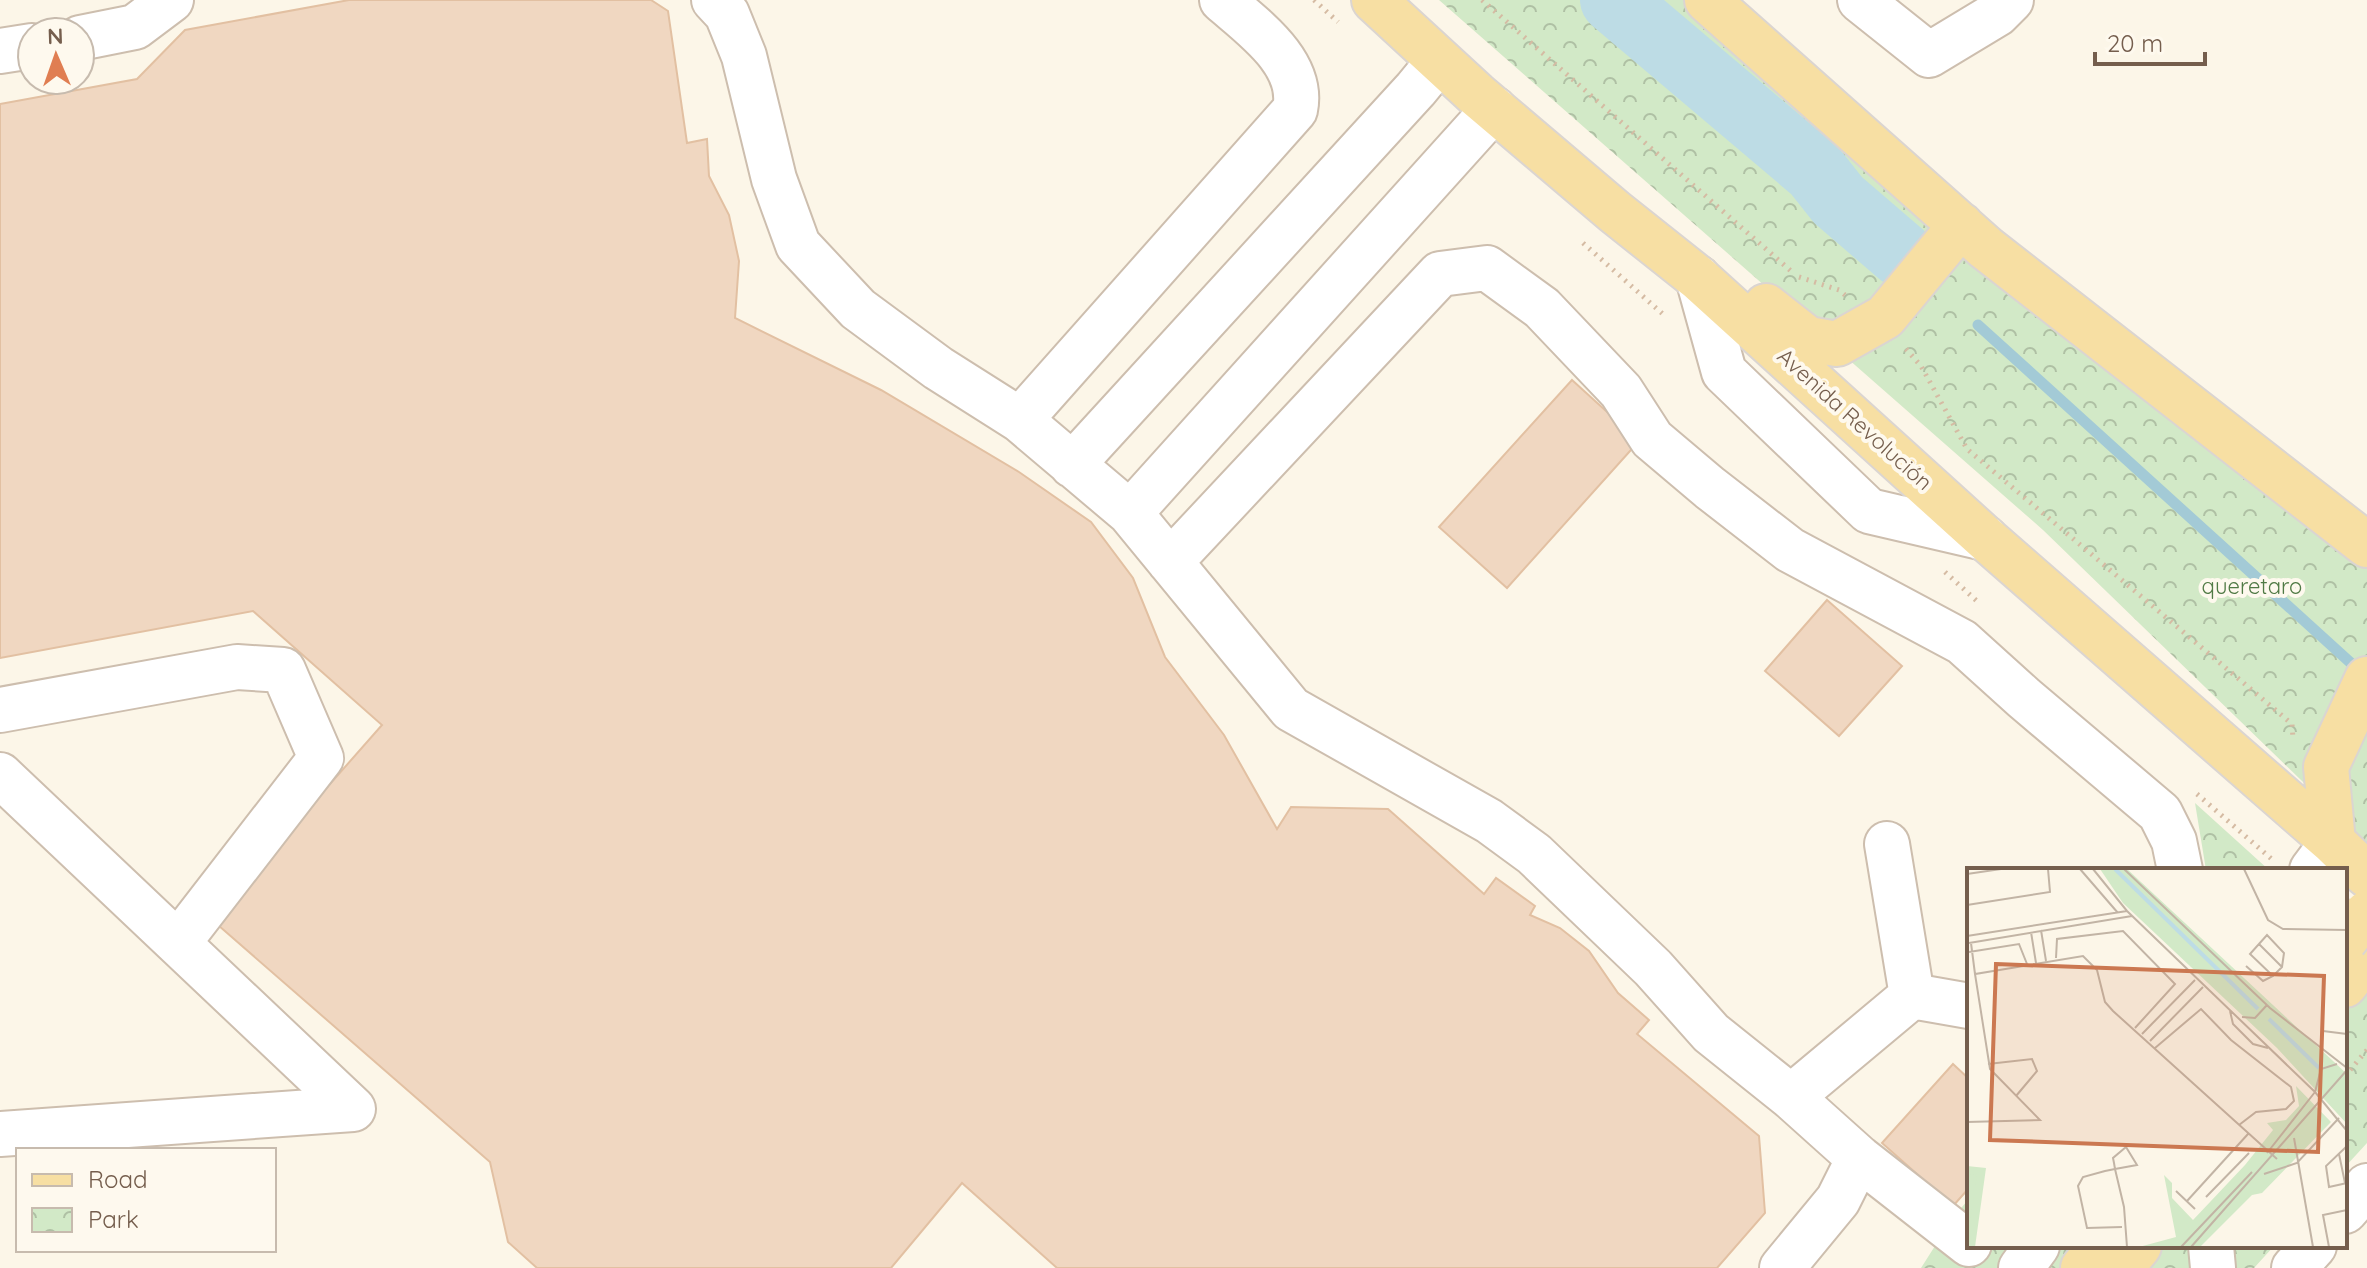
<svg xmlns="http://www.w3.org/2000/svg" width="2367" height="1268" font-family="Quicksand,sans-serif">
<defs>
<pattern id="park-crowns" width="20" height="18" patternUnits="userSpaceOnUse" patternTransform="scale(2)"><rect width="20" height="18" fill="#d2e9c7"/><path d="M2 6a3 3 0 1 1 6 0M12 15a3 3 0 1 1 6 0" fill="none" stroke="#afc0a4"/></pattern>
</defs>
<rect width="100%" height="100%" fill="#fcf6e8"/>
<path fill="url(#park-crowns)" d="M1439 0H1708L2367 545V844L2043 530Z
M2195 803 2269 870H2206Z
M2345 944 2367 965V1143L2345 1167Z
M1969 1199V1246H2274L2254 1268H1921L1954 1216Z"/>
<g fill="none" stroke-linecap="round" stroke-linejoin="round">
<path stroke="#a3cad6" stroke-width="11" d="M1978 325 2363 674"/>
<path stroke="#bddce5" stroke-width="66" d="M1613 0 1815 171 1838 200 1902 255"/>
</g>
<path fill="#f0d7c1" stroke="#e2c0a2" stroke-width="2" d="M349 0H651L668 11 687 143 707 139 709 176 729 215 739 261 735 318 881 390 1019 472 1091 522 1133 578 1165 657 1224 735 1277 829 1291 807 1388 809 1484 894 1496 878 1535 906 1530 915 1560 928 1589 951 1618 993 1649 1020 1637 1034 1759 1136 1765 1213 1717 1268H1057L962 1183 891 1268H537L508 1242 490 1162 211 919 382 725 253 611 0 658V104L137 79 185 30Z
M1572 380 1639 441 1507 588 1439 527Z
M1827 600 1902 666 1839 736 1765 671Z
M1953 1064 1969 1079V1188L1953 1206 1882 1143Z"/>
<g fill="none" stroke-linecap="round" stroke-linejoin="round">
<g stroke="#cdbeae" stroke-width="48">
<path id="minor" d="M714 0 727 14 744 56 774 179 798 245 858 309 938 368 1020 420 1130 513 1291 709 1489 821 1534 854 1653 968 1711 1033 1791 1097 1859 1158 1969 1244
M1860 0 1929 55 1997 14 2011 0
M80 38 135 27 171 0
M0 51 32 46
M1698 278 1724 372 1869 511 1985 538
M1020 420 1295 110C1305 63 1253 27 1222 0
M1072 465 1416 89 1439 61
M1130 513 1494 109
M1170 562 1440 274 1487 268 1542 308 1621 391 1652 439 1710 488 1790 550 1962 642 2024 698 2160 813 2174 841 2180 870
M0 710 237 667 283 670 321 758 178 943
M0 775 353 1109 0 1134
M1887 844 1912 996
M2312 870 2333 842
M1791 1097 1912 996 1969 1006
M2345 1211 2367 1186
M2211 1246 2213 1268
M1782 1268 1838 1200 1859 1158
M2021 1268 2037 1246
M2294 1268 2314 1246"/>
</g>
<g stroke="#dbd5d1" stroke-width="48">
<path id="major" d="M1374 0 1476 94 1615 212 1698 278 1985 538 2333 842 2367 875
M1707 0 1986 248 2367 545
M1766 306 1808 339 1837 344 1885 317 1961 225
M2333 842 2326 767 2367 679
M2345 985 2367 957
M2083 1268 2101 1246
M2121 1268 2139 1246"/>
</g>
<path stroke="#d5bba3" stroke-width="5" stroke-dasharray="2 6" stroke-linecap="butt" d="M1314 0 1338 22
M1482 0 1791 271
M1583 243 1665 316
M1799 277 1839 290 1845 295
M1906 349 1921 366 1967 449 2292 724 2293 739
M1945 572 1979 603
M2197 794 2274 861
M2345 1076 2367 1050"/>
<use href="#minor" stroke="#fff" stroke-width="44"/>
<use href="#major" stroke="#f7dfa3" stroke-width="44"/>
<g stroke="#dbd5d1" stroke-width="48" stroke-linecap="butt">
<path id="major-bridge" d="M2345 940 2367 913"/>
</g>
<use href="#major-bridge" stroke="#f7dfa3" stroke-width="44"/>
</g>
<g text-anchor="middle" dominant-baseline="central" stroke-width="8" stroke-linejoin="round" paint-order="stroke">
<g font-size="22" fill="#755e4d" stroke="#fef9ee">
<text transform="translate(1855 419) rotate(42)">Avenida Revolución</text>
</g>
<g font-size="22" fill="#507a45" stroke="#fef9ee">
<text x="2252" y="586">queretaro</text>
</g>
</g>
<g transform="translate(1967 868)">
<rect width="380" height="380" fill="#fcf6e8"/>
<path d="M133 1H160L380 206V256L310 180 156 35ZM329 218 364 254 295 325 285 327 233 379H172L209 369 197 307 205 315V330L226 352 278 297 306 262 300 255 319 252 332 238ZM0 298 19 300 8 379H0Z" fill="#d2e9c7"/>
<path d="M0 306 10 307 0 373Z" fill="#d2e9c7"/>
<path fill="none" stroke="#bddce5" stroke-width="4" d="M148 1 291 141M302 151 352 200"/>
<path fill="none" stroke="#c2b4a5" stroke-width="2" d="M113 1 151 45M126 1 160 43 348 224 380 263M157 1 303 140 380 200M277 1 301 52 316 61 380 62M0 6 34 1M0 37 83 24 81 1M74 62 79 93M64 64 69 95M0 68 160 43M2 75 165 48M4 75 8 106 116 88 130 102 138 134 146 143 310 291M292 76 315 99M2 84 52 76 60 96M89 90 90 71 156 63 208 116 168 160M279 98 296 113 306 108 315 99 317 85 300 67 283 86 306 108M263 143 266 156 286 176 301 180M275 149 288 150 300 137M356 163 380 166M175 166 228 112M183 173 236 119M188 180 234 141 264 172 324 219 327 233 319 241 289 244 272 257M21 196 65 191 70 203 49 228M348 224 354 201 370 196M0 254 73 252 23 201 8 106M327 270 346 379M380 278 359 298 362 319 380 315M300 285 348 224M372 286 378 315M297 306 330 295 372 250M209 323 228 341M239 329 282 285M220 333 281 266M155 359 120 360 111 318 116 309 138 303 148 301 170 297 159 279 146 290 147 295 148 301 157 339 160 379M214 379 285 304M224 379 380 202M362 379 356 347 380 342"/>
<path fill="#cb7851" fill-opacity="0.15" stroke="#cb7851" stroke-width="4" d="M29 96 357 108 351 284 23 272Z"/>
<rect width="380" height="380" fill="none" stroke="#755e4d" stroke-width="4"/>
</g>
<rect x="16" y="1148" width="260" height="104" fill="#fef9ee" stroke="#c7bbae" stroke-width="2"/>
<rect x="32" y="1174" width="40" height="12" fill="#f7dfa3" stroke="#c7bbae" stroke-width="2"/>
<text x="88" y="1188" font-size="24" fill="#755e4d">Road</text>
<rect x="32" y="1208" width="40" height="24" fill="url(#park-crowns)" stroke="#c7bbae" stroke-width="2"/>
<text x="88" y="1228" font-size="24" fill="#755e4d">Park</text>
<g transform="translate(56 56) rotate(358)"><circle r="38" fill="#fef9ee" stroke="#c7bbae" stroke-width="2"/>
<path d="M0-6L14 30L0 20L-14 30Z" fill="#e07e52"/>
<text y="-12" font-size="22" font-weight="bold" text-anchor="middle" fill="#755e4d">N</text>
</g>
<path d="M2095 52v12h110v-12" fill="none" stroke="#755e4d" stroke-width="4"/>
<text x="2107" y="52" font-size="24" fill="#755e4d" stroke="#fef9ee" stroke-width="6" paint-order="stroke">20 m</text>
</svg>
